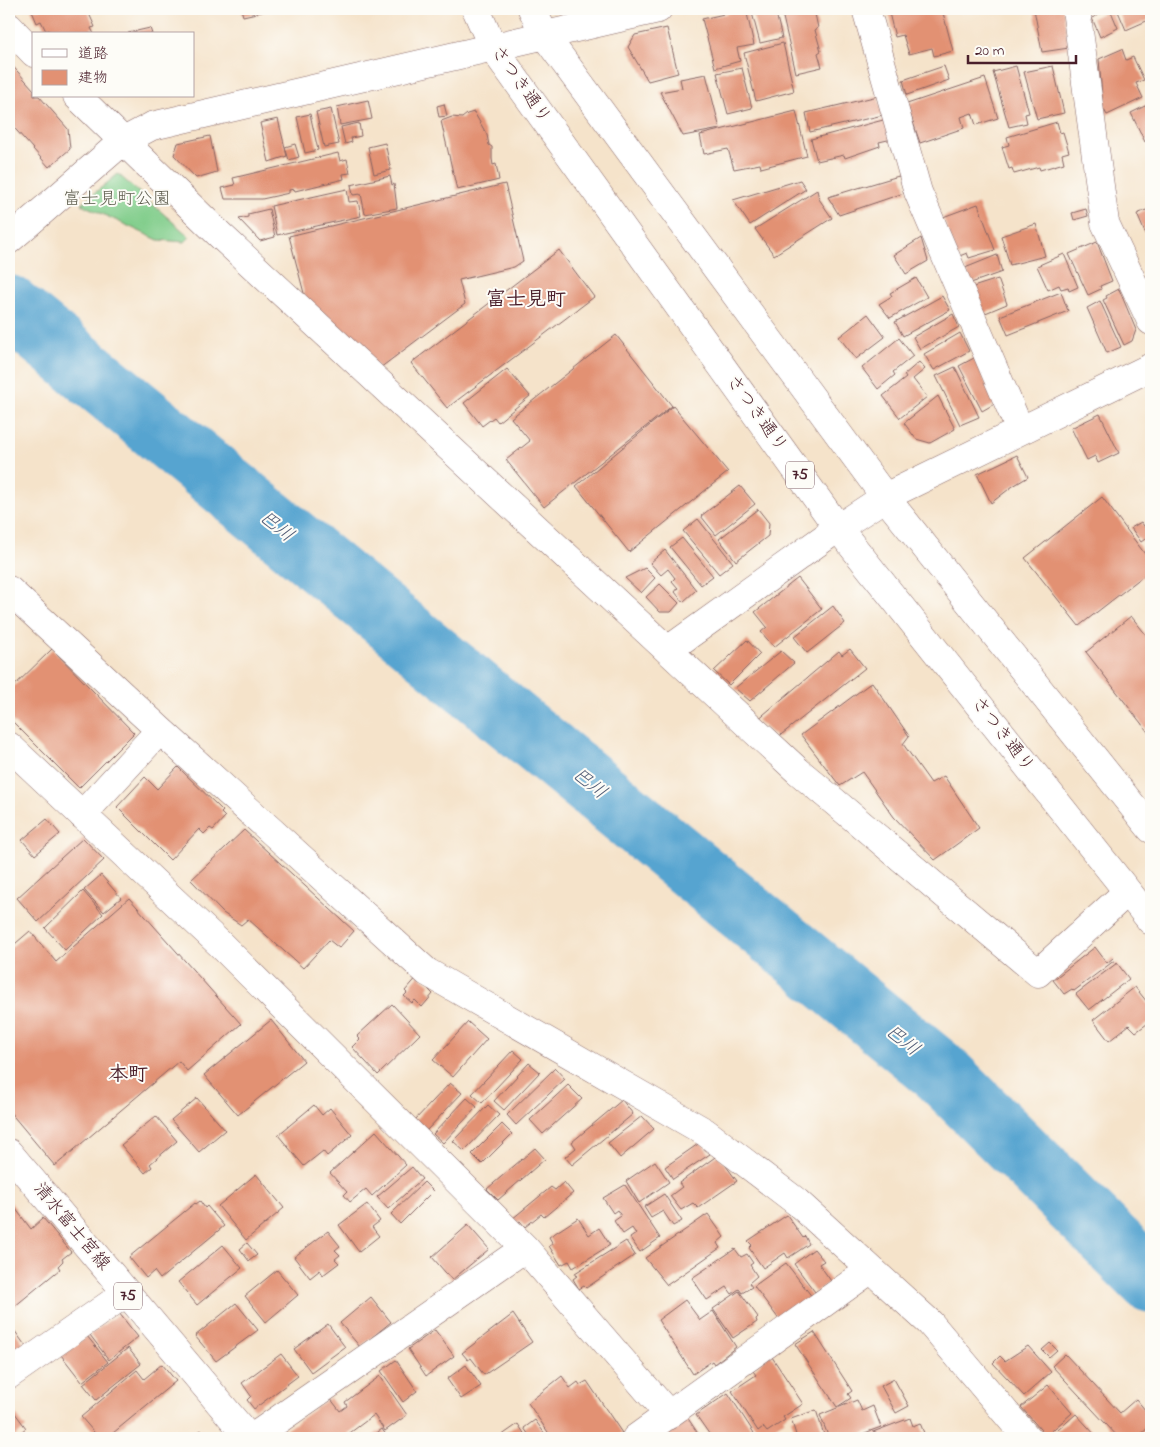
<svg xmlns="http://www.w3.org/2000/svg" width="1160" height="1447" font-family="'Indie Flower','Klee One',sans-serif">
<rect width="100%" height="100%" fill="#fdfcf7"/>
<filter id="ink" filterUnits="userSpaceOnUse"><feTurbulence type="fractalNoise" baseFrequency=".02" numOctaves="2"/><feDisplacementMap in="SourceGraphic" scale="10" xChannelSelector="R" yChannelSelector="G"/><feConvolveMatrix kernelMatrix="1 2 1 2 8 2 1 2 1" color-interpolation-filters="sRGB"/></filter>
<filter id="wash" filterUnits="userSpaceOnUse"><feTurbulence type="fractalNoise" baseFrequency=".0096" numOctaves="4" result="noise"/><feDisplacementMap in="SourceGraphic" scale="20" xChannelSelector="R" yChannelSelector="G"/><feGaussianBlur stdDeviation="1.12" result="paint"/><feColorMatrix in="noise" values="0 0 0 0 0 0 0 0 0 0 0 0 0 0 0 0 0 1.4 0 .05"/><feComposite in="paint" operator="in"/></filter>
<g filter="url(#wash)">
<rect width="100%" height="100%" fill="#f5e3ca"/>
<path fill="#81cd8b" stroke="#66765b" d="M118 174 190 237 185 242 158 240 81 204Z"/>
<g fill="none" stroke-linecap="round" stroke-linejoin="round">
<path stroke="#57a4d0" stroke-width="64" d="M9 307 941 1073 1151 1281"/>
</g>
<g id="blocks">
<path fill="#e29173" d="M31 9H87L95 27 91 28 94 34H51L49 30 46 31 41 21 37 23Z
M241 9H270V10L243 16Z
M746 9 754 45 737 48 740 61 715 68 702 19Z
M751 9H775L782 38 760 43Z
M781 9H814L818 28 815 30 821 51 818 53 822 67 796 73Z
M893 9H942L953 51 934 56 932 48 909 54 903 35 895 37 889 13 893 11Z
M1034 9H1063L1069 48 1042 52Z
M1110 9 1118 28 1100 37 1092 18Z
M1117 9H1151V19L1126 30Z
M150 28 152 34H129L128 33Z
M667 28 678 73 648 81 628 47 635 35Z
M783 43 794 91 756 101 744 53Z
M1122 49 1126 60 1133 57 1144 80 1136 83 1143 98 1107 115 1103 108 1099 59Z
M9 62 34 90V96H39L68 129 70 149 49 167 9 122Z
M944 66 949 80 907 95 903 80Z
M1016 66 1029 113 1025 114 1027 123 1009 127 993 72Z
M1053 66 1064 113 1037 119 1024 72Z
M742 68 752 108 728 114 717 73Z
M706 74 720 129 683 136 660 92 682 88 680 79Z
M985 78 998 118 976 125 972 113 961 117 964 128 920 143 907 104Z
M878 96 883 115 810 132 806 113Z
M368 100 372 119 340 125 337 107Z
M1151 103V139L1145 142 1131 113Z
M444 104 447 116 439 117 437 106Z
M331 109 339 144 324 147 316 112Z
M796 111 807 156 761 168 760 164 734 169 728 149 704 154 700 135Z
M474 112 487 135 489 145 492 147V159L493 165 496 164 499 180 457 190 441 121 452 117 462 118 467 114Z
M310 114 318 150 305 153 297 117Z
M278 119 287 156 269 162 260 123Z
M887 119 892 139 879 142 880 146 845 158 844 155 817 161 811 139Z
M1057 122 1060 133 1063 132 1069 152 1062 154 1064 163 1040 170 1039 167 1014 174 1012 168 1009 169 1002 147 1009 145 1007 137Z
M359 123 361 136 351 138 352 142 345 144 341 127Z
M210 136 217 172 196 178 174 155 178 143Z
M385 143 391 170 374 174 368 147Z
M295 144 299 157 289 160 285 147Z
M338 153 340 161 347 159 350 173 343 174 344 179 295 191 294 189 289 190V193L262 199H225L222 188 235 185 233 178Z
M902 175 907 192 839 215 828 197Z
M390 176 392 185 394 184 397 208 365 214 361 194 353 195 351 185Z
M800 180 806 189 750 225 733 200Z
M505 184 523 261 514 267 459 280 465 304 380 368 305 297 289 236Z
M347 189 349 202 358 201 361 216 277 235 271 206Z
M817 190 819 199 832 218 774 255 755 229Z
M978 204 995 250 969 258 967 253 957 257 943 217Z
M1151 208V247L1137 214Z
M269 209 275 237 260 241 239 219 248 217V214Z
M1086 209 1088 216 1074 220 1072 213Z
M1036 224 1045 256 1010 265 1001 236Z
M921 238 928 261 906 274 894 255Z
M1097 242 1112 281 1100 286 1101 289 1088 295 1069 254Z
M559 250 594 297 447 408 411 363Z
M1064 254 1078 287 1069 291 1068 287 1061 289 1059 285 1048 290 1037 266Z
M997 255 1002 272 971 283 965 268Z
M916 278 927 297 890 318 879 304 892 296 890 293Z
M998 279 1007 304 983 314 973 287Z
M1119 289 1136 330 1132 341 1124 345 1103 300 1107 298 1106 296Z
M1061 292 1068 311 1008 335 1000 316Z
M942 296 950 310 903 336 895 322Z
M1100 301 1121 347 1107 353 1087 308Z
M868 314 885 337 856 359 839 337Z
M953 314 959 327 920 349 913 337Z
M960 333 969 351 934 370 924 354Z
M616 335 672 406 544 507 506 460 530 441 511 418Z
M899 338 913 356 893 372 895 375 878 389 862 368Z
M974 358 996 403 982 411 959 366Z
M919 362 925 369 913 379 927 397 900 418 883 396 906 378 904 375Z
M955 367 979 417 960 425 936 376Z
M507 369 530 396 498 422 494 417 482 426 464 403Z
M938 396 955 429 930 443 916 439 904 423Z
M673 406 728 472 629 552 576 486Z
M1100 414 1119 453 1098 463 1095 456 1087 460 1071 428Z
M1017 455 1028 477 1013 486 991 503 977 474Z
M740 486 755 504 716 535 701 516Z
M1102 497 1151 562V570L1079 626 1025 558Z
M758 509 769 523 768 536 736 561 719 539Z
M698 519 733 563 719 574 683 531Z
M1141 522 1151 535 1141 542 1131 528Z
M682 538 713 576 701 585 670 547Z
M665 550 696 590 683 602 675 592 678 588 672 581 675 578 668 569 661 575 650 563Z
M645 568 655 578 641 593 625 578Z
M798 578 822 609 774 647 761 632 767 627 755 612Z
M660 584 679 603 671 612H660L646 597Z
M833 606 845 623 807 653 794 637Z
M1131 616 1151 641V736L1086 652Z
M747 640 760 654 729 685 714 671Z
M52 649 134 733 79 788 9 718V691Z
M850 649 865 668 777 738 757 720 839 651 842 655Z
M781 651 794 663 750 701 735 688Z
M872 682 909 736 903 744 931 783 944 776 979 828 935 860 894 817 862 772 840 786 801 735Z
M178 767 223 811 221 813 225 817 213 830 210 828 204 834 199 829 170 860 117 807 145 777 157 789Z
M47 819 60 834 35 855 22 840Z
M244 830 354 931 339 948 329 940 303 968 248 919 241 925 223 913 191 880Z
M83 838 104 860 38 922 17 898Z
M101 875 121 898 104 912 84 890Z
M83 891 103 914 65 950 45 928Z
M129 898 241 1024 187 1071 179 1061 55 1166 9 1111V949L30 931 56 962Z
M1095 947 1107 963 1113 958 1115 960 1074 991 1072 989 1064 994 1053 980Z
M1117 963 1129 979 1089 1010 1076 994Z
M419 975 430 984 427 988 433 994 422 1007 415 1000 412 1003 404 996 407 993 405 991Z
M1135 987 1151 1007V1021L1136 1032 1129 1025 1109 1041 1093 1020Z
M392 1004 420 1034 378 1075 352 1047 360 1039 357 1036Z
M271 1020 304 1061 238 1115 204 1075Z
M468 1022 487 1039 453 1077 433 1060Z
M513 1050 523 1059 482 1103 472 1094Z
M529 1063 540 1072 504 1110 494 1101Z
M555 1068 565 1079 516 1125 507 1115Z
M450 1083 462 1093 426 1131 414 1121Z
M568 1085 582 1099 543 1134 530 1120Z
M197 1098 225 1130 199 1152 171 1120Z
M467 1098 477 1107 443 1143 433 1134Z
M622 1100 633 1114 572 1165 565 1157 576 1148 572 1142Z
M314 1105 322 1115 330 1108 352 1135 327 1156 323 1151 304 1166 278 1135Z
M488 1105 499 1115 464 1151 453 1141Z
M156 1116 177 1141 150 1164 152 1167 145 1173 121 1145Z
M642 1116 654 1129 620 1158 608 1143Z
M502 1124 512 1134 482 1164 472 1154Z
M376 1131 406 1165 372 1196 366 1189 350 1202 344 1195 347 1192 330 1173Z
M701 1142 710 1154 673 1179 665 1167Z
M535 1148 545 1159 498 1200 487 1189Z
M718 1155 737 1181 698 1208 693 1203 681 1210 670 1196 682 1187 679 1183Z
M655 1161 669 1182 639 1203 626 1181Z
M412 1167 422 1179 388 1209 377 1197Z
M256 1174 284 1208 246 1240 218 1206Z
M424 1182 433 1191 400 1224 391 1214Z
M564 1182 573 1193 544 1217 541 1214 525 1227 520 1221 516 1223 512 1219 551 1187 555 1190Z
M625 1185 660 1238 640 1252 630 1238 636 1234 632 1228 623 1234 614 1221 621 1216 617 1210 613 1213 603 1198Z
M664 1194 682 1221 673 1226 663 1211 651 1218 644 1207Z
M9 1200 31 1229 43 1218 71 1252 62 1259 63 1261 58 1266 60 1269 9 1311Z
M200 1201 205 1208 207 1206 224 1226 160 1279 154 1271 146 1278 129 1257 195 1203 196 1204Z
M367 1204 380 1221 372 1227 379 1236 359 1252 339 1225Z
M708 1214 724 1237 717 1243 720 1248 667 1285 645 1258Z
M787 1215 803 1238 805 1236 809 1244 788 1258 785 1253 763 1268 749 1248 752 1245 748 1241Z
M578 1218 589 1235 599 1228 610 1245 573 1268 569 1261 561 1265 549 1246 553 1244 549 1237Z
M468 1225 489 1249 452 1280 432 1257Z
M328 1231 340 1246 335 1250 340 1255 335 1259 339 1263 323 1275 320 1270 310 1278 294 1257Z
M626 1241 635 1255 586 1288 584 1286 579 1289 573 1279 577 1276 575 1273Z
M247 1243 257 1255 249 1261 240 1249Z
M223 1245 242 1268 197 1305 178 1282Z
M735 1249 741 1257 747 1254 753 1263 750 1265 757 1276 749 1283 752 1287 742 1293 739 1289 732 1294 727 1287 707 1300 692 1278Z
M814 1249 824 1261 819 1264 831 1281 815 1292 794 1264Z
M786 1263 813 1298 781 1322 754 1286Z
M277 1270 298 1295 266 1322 245 1296Z
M739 1291 758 1317 756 1319 757 1322 733 1338 713 1309Z
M371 1297 391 1322 360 1347 340 1323Z
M685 1300 700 1320 713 1311 736 1347 714 1364 712 1361 693 1374 658 1320Z
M236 1303 258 1330 216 1361 195 1336Z
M119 1313 138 1337 109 1360 90 1335Z
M513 1314 532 1342 484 1375 471 1358 468 1360 462 1353Z
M328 1324 345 1347 311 1372 294 1349Z
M12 1327 29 1351 9 1365V1329Z
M435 1330 454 1356 426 1376 408 1349Z
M814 1332 852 1391 848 1394 851 1398 837 1407 795 1344Z
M87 1336 108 1362 82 1382 61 1355Z
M1050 1343 1057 1350 1049 1357 1042 1350Z
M1028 1346 1051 1372 1024 1396 993 1363 1000 1356 1005 1361Z
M128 1348 141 1364 96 1400 83 1384Z
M281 1354 298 1376 254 1409 247 1400 251 1396 242 1383Z
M770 1354 803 1404 783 1417 785 1420 767 1432 763 1427 758 1431 732 1391 756 1375 753 1371Z
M1065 1354 1120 1413 1136 1399 1151 1417V1425L1137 1438H1119L1052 1366Z
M396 1360 417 1391 403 1402 381 1371Z
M162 1364 176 1381 107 1438H99L81 1417 137 1370 144 1379Z
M466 1365 481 1386 461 1399 447 1379Z
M380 1376 407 1415 385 1431 374 1415 343 1438H285L281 1433 330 1398 340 1411 347 1406 345 1402Z
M562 1376 570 1388 578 1382 580 1385 587 1381 622 1433 613 1438H552L528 1403Z
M894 1379 909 1406 896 1413 881 1386Z
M1048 1385 1072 1413 1046 1436 1021 1407Z
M728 1393 754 1433 746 1438H712L696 1415Z
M857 1400 862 1411 873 1406 881 1427 851 1438H829L820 1415Z
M9 1405 26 1428 13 1438H9Z
M816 1410 825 1438H797L791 1419Z
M1076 1414 1098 1438H1049Z
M687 1417 701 1438H659Z
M910 1418 913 1426 920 1423 926 1438H875L873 1432Z
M535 1420 548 1438H531L524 1428Z
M518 1424 527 1438H498Z
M382 1429 388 1438H370Z
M201 1430 208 1438H191Z"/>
</g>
</g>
<g filter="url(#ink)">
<use href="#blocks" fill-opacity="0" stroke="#866463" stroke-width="1"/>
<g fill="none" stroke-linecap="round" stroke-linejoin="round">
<g stroke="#866463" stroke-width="29">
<path id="minor" d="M866 9 918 192 1020 430
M1076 9 1105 223 1151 321
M9 27 34 53
M77 96 220 235 798 771 1038 973 1127 892
M9 240 122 142 152 126 658 9
M885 497 1151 367
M9 590 160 730 427 972 705 1132 797 1202 930 1323 1027 1438
M668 650 838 528
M9 746 221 945 525 1248 669 1415
M82 815 160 730
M9 1375 126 1293
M252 1438 525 1248
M636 1438 870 1270"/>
</g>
<g stroke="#866463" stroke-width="29">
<path id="primary" d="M476 9 493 48 838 528 1151 921
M532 9 545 36 885 497 1151 829
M838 528 885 497
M9 1153 249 1438"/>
</g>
<use href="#minor" stroke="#fff" stroke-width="28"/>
<use href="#primary" stroke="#fff" stroke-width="28"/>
</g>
</g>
<g text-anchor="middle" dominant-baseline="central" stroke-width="4" stroke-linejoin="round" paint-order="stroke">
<g fill="#fdfcf7" stroke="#806168" stroke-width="1">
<rect x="786" y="461.5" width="28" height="27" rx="4"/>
<rect x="114" y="1282.5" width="28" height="27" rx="4"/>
</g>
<g font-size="16" font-weight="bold" fill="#4a1f2b">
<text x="800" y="475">75</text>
<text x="128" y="1296">75</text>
</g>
<g font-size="18" fill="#4a1f2b" stroke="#fdfcf7">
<text transform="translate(520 85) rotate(55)">さつき通り</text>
<text transform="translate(756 414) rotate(54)">さつき通り</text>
<text transform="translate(1002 735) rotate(52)">さつき通り</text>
<text transform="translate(71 1227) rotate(50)">清水富士宮線</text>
</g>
<g font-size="18" fill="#5d5c4d" stroke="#fdfcf7">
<text x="117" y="200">富士見町公園</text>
</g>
<g font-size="19" font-style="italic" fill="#505b75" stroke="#fdfcf7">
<text transform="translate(276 527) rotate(39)">巴川</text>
<text transform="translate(589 784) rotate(39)">巴川</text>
<text transform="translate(902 1041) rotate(39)">巴川</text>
</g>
<g font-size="20" font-weight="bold" fill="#4a1f2b" stroke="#fdfcf7">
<text x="526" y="300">富士見町</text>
<text x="128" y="1075">本町</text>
</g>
</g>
<rect width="1160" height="1447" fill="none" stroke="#fdfcf7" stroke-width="30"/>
<rect x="32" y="32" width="162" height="65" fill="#fdfcf7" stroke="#b5a4a5"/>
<rect x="42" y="49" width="25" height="8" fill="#ffffff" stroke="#b5a4a5"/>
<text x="78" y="58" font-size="15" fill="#4a1f2b">道路</text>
<rect x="42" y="70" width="25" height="15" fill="#e29173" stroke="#b5a4a5"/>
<text x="78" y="82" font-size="15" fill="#4a1f2b">建物</text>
<path d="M968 55v8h108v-8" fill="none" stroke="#4a1f2b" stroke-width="2.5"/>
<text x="975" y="55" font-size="15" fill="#4a1f2b" stroke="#fdfcf7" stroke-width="4" paint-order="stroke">20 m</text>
</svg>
